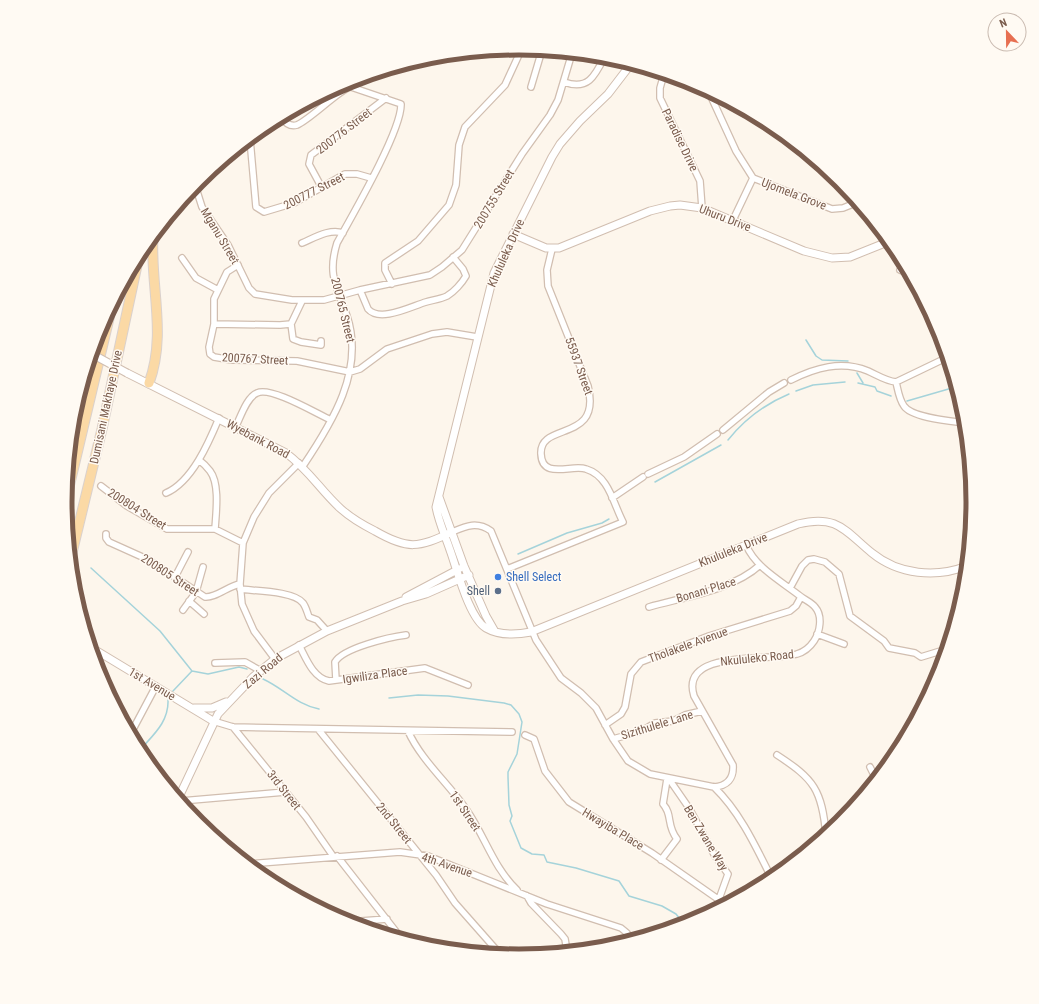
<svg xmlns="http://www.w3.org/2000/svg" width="1039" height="1004" font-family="'Roboto Condensed',sans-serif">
<rect width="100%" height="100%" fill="#fdf6ec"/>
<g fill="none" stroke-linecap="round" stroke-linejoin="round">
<path stroke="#a5d3da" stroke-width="1.5" d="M806 340 816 356 822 360 848 361
M857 373 863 383
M858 383 875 387 877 391 891 396
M796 391 813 385 845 382
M907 401 952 388 957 389
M728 440C744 420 765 404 789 394
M655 482 721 445
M518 554 567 533 602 523 609 519
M91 568 160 631 192 671 208 674 239 667 247 669
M263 679C283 688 297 705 319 709
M173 691 192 671
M389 698 418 695 448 696 504 703 511 705 519 714 522 722 517 754 508 772V777L509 805 512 816 510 821 521 848 532 854 544 855 547 862 576 868 619 881 629 896 662 906 676 914 684 924
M140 750C153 735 169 722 168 700"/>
<g stroke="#d1beb0" stroke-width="8">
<path id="minor" d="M664 74 660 88V98L700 181 702 208
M564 82C588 91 595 76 605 56
M531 87 542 50
M708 90 736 151 753 178 733 220
M281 117C285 123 290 127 297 125 311 119 341 88 351 87L401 104C402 130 352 216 337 243 327 275 337 287 347 316 365 370 332 423 303 466
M250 139 256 207 264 212 294 203 345 174H357L371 178
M753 178 832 209 843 208 858 202
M195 185 202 207 228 245 249 288 255 294 292 300H324L360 290 430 275 442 267 462 250 522 154 550 115 558 100 572 53
M322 188 309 164 311 155 386 98
M302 243C314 238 330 228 343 233
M182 258 196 278 218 290
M238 265 227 272 214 299V324L209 347 210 354 214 357 232 360 297 361 350 372 360 369 387 349 432 334 447 332 477 337
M900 270 910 274
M392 284 385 270V263L418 241 449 205 456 185 459 145 465 127 505 85 522 48
M360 290 368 309C380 323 412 306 426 302 433 300 441 299 447 296 454 292 462 283 466 276L463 269 453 257
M302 301 291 324 293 339 301 342 321 345V341
M214 324 280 325 291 324
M791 380C815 368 841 360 868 371 877 375 886 381 896 382L948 357
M896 382C898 390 899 399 904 406 912 418 951 421 966 423
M236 426C241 416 247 397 257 393 271 386 317 414 331 420
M723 430 769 392 784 383
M199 460C203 463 207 467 210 471 220 484 216 513 215 529
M648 474 684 457 717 434
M101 486 127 506 167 529H215L243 543
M166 493C192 482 209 442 219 418
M612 498 643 477
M452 532C466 526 477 521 491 531L536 640 561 678 581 693 596 708 613 739 628 761 650 774 714 787C727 786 734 779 733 765L694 696C679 648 773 662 797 654 804 652 810 647 814 641 820 632 823 616 815 607 811 602 805 600 800 596 781 581 756 568 746 545
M106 534V538L109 542 149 560 205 597C216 598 228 586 240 584
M507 569 623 522C613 503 609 476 586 469 572 464 542 480 541 454 539 421 602 444 588 386L548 286 547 270 552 249
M175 577 188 552
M790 588 802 566 808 560 814 559 825 562 839 574 850 616 884 641 889 648 915 653 921 657 947 649 950 633 954 627
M240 589C255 591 294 591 303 603 306 607 307 612 309 617L317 620 327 631
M189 601 204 614
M649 607C684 597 733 590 760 565
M183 610 196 592 203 567
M817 634 844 644
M299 645C306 658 313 678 329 681L425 668 468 685
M275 659 254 631 242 604 240 584 243 543 254 517 269 493 299 463
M215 663 245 662 261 671
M336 680 335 662C343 648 390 637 406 635
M213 721 233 727 512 732
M605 725 621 714 625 707 631 674 641 662 709 636 790 611 796 606 801 597
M233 727 306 817 333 856
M318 729 436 875 455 903 500 954
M408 731C421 760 448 783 466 809 485 836 493 867 517 890
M131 733 156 686
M525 735 534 739 545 771 569 802 652 853 725 904
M613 739 642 731 655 723 673 721 685 715 702 711
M777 755C814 779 822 790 826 835
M870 767 876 779
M669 779 689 808 715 856 728 874 719 899
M714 787C740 812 756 847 772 879
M181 801 285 792
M337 856 401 938
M661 860 677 839C666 825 673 815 663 804L667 779
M248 864 400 852 428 856 547 904 621 928 627 933 630 941
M527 896 531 903 561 934 565 939 567 951
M348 922 387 919"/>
</g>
<g stroke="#d1beb0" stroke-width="9">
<path id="tertiary" d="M631 64 608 94 580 121 560 144 552 157 494 273 436 507C439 523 445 535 450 550 457 569 469 618 486 628 500 636 516 635 531 632L798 524C837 514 845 531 872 553 899 575 936 578 967 566
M513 234 546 248H559L650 211 670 206 680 205 702 208 804 251 832 258 850 257 890 241
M127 373 286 453C309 470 321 491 341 509 351 518 363 525 375 531 408 550 418 548 452 532
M439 497 464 566 486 616 494 630
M406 597 459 569
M92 648 213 721
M194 708H212L226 702
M178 799 218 714 253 677 275 659 327 631 402 601 426 594 469 575"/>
</g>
<g stroke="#dad1cd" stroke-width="11">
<path id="primary" d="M149 383C167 334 150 286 153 236
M66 500 112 306
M71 557 102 429 139 256"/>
</g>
<use href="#minor" stroke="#fff" stroke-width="5.5"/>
<use href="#tertiary" stroke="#fff" stroke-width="7"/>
<use href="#primary" stroke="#fbd9a5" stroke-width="9"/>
<g stroke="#d1beb0" stroke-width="9" stroke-linecap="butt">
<path id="tertiary-bridge" d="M92 354 127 373"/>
</g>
<use href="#tertiary-bridge" stroke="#fff" stroke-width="7"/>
</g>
<circle fill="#3f7fe0" stroke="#fffaf3" stroke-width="1.5" cx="498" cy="577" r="4"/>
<circle fill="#5c6f8a" stroke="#fffaf3" stroke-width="1.5" cx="498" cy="591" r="4"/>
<g text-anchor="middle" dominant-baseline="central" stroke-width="3" stroke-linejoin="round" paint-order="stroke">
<g font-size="12" fill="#7a5c4d" stroke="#fffaf3">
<text transform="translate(344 131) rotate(-38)">200776 Street</text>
<text transform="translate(680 140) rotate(64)">Paradise Drive</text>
<text transform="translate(314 191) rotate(-27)">200777 Street</text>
<text transform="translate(794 194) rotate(21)">Ujomela Grove</text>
<text transform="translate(494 199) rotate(-59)">200755 Street</text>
<text transform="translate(725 218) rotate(21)">Uhuru Drive</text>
<text transform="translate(220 236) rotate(59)">Mganu Street</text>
<text transform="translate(506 253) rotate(-66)">Khululeka Drive</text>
<text transform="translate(343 310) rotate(76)">200765 Street</text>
<text transform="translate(255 359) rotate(3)">200767 Street</text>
<text transform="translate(579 366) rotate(70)">55937 Street</text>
<text transform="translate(106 407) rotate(-78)">Dumisani Makhaye Drive</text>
<text transform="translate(258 439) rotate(28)">Wyebank Road</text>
<text transform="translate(137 509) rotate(32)">200804 Street</text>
<text transform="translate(733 550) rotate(-22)">Khululeka Drive</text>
<text transform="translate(170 575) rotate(33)">200805 Street</text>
<text transform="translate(706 590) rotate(-17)">Bonani Place</text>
<text transform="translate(688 645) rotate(-20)">Tholakele Avenue</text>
<text transform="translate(757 658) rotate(-6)">Nkululeko Road</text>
<text transform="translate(263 671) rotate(-40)">Zazi Road</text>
<text transform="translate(375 675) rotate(-8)">Igwiliza Place</text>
<text transform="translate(152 684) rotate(31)">1st Avenue</text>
<text transform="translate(657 725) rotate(-17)">Sizithulele Lane</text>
<text transform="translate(284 790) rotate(52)">3rd Street</text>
<text transform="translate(465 811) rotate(56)">1st Street</text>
<text transform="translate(394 823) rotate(51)">2nd Street</text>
<text transform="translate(613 829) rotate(31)">Hwayiba Place</text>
<text transform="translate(706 838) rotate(59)">Ben Zwane Way</text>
<text transform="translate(447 865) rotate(19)">4th Avenue</text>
</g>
<g font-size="12" fill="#366cbe" stroke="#fffaf3" text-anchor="start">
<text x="506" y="577">Shell Select</text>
</g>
<g font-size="12" fill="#4e5e75" stroke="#fffaf3" text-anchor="end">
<text x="490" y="591">Shell</text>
</g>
</g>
<path d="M0 0H1039V1004H0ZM72 502a447 447 0 1 1 894 0a447 447 0 1 1-894 0Z" fill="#fffaf3" fill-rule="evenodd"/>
<path fill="none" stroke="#7a5c4d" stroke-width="5" d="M72 502a447 447 0 1 1 894 0a447 447 0 1 1-894 0Z"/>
<g transform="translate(1007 32) rotate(338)"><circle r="19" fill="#fffaf3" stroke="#cabbb1"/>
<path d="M0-3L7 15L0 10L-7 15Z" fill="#e76f51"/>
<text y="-6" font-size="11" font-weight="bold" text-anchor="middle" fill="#7a5c4d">N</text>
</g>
</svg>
